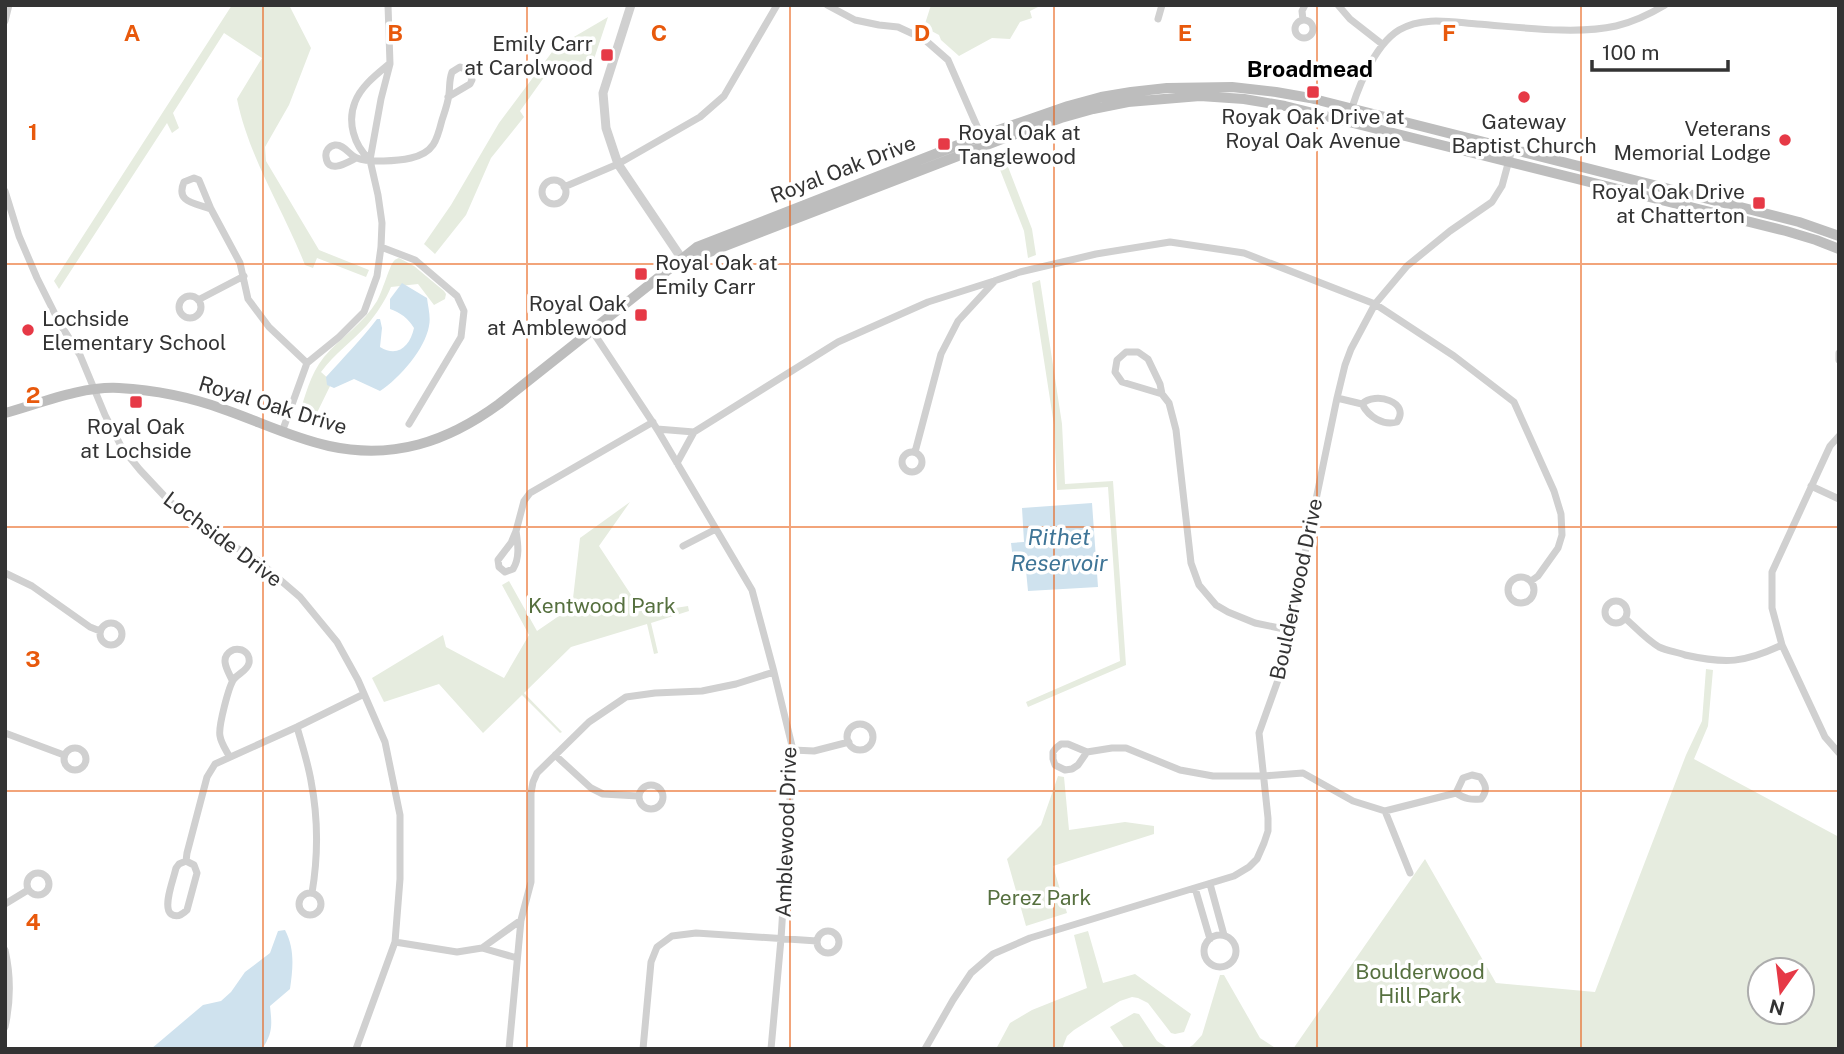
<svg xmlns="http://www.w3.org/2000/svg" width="1844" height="1054" font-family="'Public Sans',sans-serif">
<rect width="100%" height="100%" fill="#fff"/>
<path fill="#e6ecdf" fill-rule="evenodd" d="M232 5H289L311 48 289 105 265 147 266 161 319 250 369 270 366 277 317 258 313 268 305 265C283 209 249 158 237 99L262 58 224 33 173 113 179 128 172 133 167 123 59 289 54 281Z
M931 5H1042L1030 11 1032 18 1020 22 1010 39 992 38 959 56 941 40 939 35 924 27Z
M608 17 592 65 572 60 545 76 520 111 524 117 491 158 466 215 435 254 424 244 451 205 499 123 555 48Z
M1005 159 1032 229 1036 255 1028 258 1024 231 997 162Z
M399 258 414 266 444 291 446 294 445 299 434 305 418 284 391 287C385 301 377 313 367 325 352 342 335 353 321 372L332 382 312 423 298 418C305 397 310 374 324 357 341 337 363 324 377 301 382 293 390 264 394 261 395 259 397 259 399 258Z
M1040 280 1062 424 1065 484 1113 481 1126 665 1028 707 1026 702 1120 661 1108 487 1057 490 1054 425 1032 283Z
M630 502 599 546 643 613 688 606 689 611 651 623 658 653 654 654 647 624 571 647 524 693 562 732 560 733 522 695 483 733 439 684 384 702 372 678 443 635 446 647 504 678 529 635 502 585 509 581 537 631 572 607 580 538Z
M1706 669 1713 670 1708 726 1694 759 1839 837V1049H1293L1425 859 1496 983 1595 992 1686 755 1702 721ZM1760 970H1802V1012H1760Z
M1058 776 1064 777 1069 830 1125 822 1154 826V834L1053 866 1067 913 1026 926 1007 859 1041 825Z
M1088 931 1103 983 1135 974 1191 1014 1184 1032 1175 1034 1171 1033 1148 1003 1138 998 1132 997 1120 1001 1074 1030 1067 1036 1062 1049H996L1010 1023 1032 1010 1087 988 1074 935Z
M1220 975H1224L1260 1038 1277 1049H1186L1193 1045 1202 1035Z
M1134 1013 1139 1014 1157 1041 1169 1049H1125L1110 1027Z"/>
<path fill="#cfe2ee" d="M402 283 427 298C428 307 431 317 429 326 425 349 400 378 380 391L354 379 334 388 327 385 326 377C343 358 361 340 377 319H380L382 328 380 347C398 358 410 346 414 328 408 318 401 313 390 309V299Z
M1092 503 1098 587 1028 591 1025 560H1013L1011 543 1024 542 1022 508Z
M285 930C295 949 293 968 290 989L270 1006C272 1025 273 1033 262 1049H151L203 1005 221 1001 231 992 245 972 270 953 278 931Z"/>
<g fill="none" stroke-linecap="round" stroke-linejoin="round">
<path stroke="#d0d0d0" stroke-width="7" d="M827 5 855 20 879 25 898 27 924 39 948 60 983 140
M1338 5 1350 19 1382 44
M1158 19 1162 5
M1295 29a9 9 0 1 1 18 0a9 9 0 1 1-18 0Z
M1303 20 1302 11 1305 5
M5 21 9 5
M1348 121C1356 92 1373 46 1399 30 1423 16 1451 22 1477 24 1519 27 1576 35 1616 26 1633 22 1650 14 1665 5
M356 158C348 162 328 175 326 157 325 151 329 146 335 145 344 144 349 155 357 158 369 163 398 161 411 158 434 153 437 140 442 120 445 111 448 103 449 94 450 86 449 80 452 72L460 67 469 71 472 80 470 84 448 97
M369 159C354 145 347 122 355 102 361 86 377 74 389 64
M542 192a12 12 0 1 1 24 0a12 12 0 1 1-24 0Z
M564 187 618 164 700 117 724 96 777 5
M5 191 19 236 37 278 60 324 80 355 105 415 122 448 140 470 169 501 211 533 257 560 300 597 337 642 358 680 385 742 400 815V879L395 942 356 1049
M211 209C196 203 175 203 184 182L194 178 199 180 211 209 240 263 248 299 269 327 307 363
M381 247 415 260 457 296 464 311 461 337 409 424
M179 307a11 11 0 1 1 22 0a11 11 0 1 1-22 0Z
M198 300 244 276
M591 329 657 429 752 590 774 672 793 750 781 939 771 1049
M1839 353V360
M1162 394 1122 382 1115 372 1117 360 1126 352H1138L1148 359 1160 384 1162 394 1169 403 1176 430 1191 563 1199 585 1216 605 1228 612 1255 623 1289 630
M1337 398 1362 404C1369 417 1383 426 1397 422 1411 402 1375 391 1362 404
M657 429 694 432
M282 432 307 363 339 337 364 312 377 276 381 247 382 223 378 195 370 160 381 99 390 64 388 5
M1839 436 1830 446 1772 572V608L1782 645 1825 737 1839 753
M902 462a10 10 0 1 1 20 0a10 10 0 1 1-20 0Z
M915 452 941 354 958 321 994 282
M677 463 694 432 838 342 928 302 994 281 1020 272 1096 254 1170 242 1244 253 1375 304 1454 356 1514 402 1554 491 1561 514 1562 535 1558 548 1538 576 1531 581
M1811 486 1839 499
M516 531 524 501 530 493 653 422
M516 531C518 544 520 558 513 569L505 572 499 567 498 560 511 543Z
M683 546 716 529
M5 573 32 586 90 627 100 631
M1508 590a13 13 0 1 1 26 0a13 13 0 1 1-26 0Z
M1605 612a11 11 0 1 1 22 0a11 11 0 1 1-22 0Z
M1625 618C1636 628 1647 640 1659 647 1667 651 1677 652 1685 655 1726 664 1744 663 1782 645
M100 634a11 11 0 1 1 22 0a11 11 0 1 1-22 0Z
M847 737a13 13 0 1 1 26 0a13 13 0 1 1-26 0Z
M297 727C302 745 308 763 311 781 318 817 318 857 312 893
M5 733 64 755
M64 759a11 11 0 1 1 22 0a11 11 0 1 1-22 0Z
M793 750 814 751 849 742
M1087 752 1078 765 1072 769 1065 770 1055 765 1053 759V752L1056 748 1061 744H1068L1087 752 1112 748H1126L1180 770 1213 776H1264L1303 773 1353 801 1385 811 1456 793C1465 799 1471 800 1481 799 1488 790 1486 785 1480 777L1472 775 1463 778 1456 793
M555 755 591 788 603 794 638 796
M229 756C226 750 221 743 220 736 218 727 229 685 234 679 239 673 247 671 249 663 250 657 247 652 242 650 238 649 234 649 231 651 219 658 228 671 232 680
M639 797a12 12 0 1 1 24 0a12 12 0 1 1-24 0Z
M1385 811 1410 873
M186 861 187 853 207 777 215 764 297 727 364 694
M186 861 194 865 197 873 187 910C182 915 177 918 171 914 162 907 174 878 176 868L179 864Z
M27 884a11 11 0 1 1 22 0a11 11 0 1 1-22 0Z
M1210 884 1224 935
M1195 888 1210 939
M299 904a11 11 0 1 1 22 0a11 11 0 1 1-22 0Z
M5 904 28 890
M817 942a11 11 0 1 1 22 0a11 11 0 1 1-22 0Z
M1204 951a16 16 0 1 1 32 0a16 16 0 1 1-32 0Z
M395 942 457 952 482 948 521 920
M482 948 517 958
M5 950C11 976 11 1000 5 1027
M509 1049 521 920 531 882V793L533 782 537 773 589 722 626 697 655 693 702 691 736 684 774 672
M643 1049 651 962 657 947 672 936 696 933 817 941
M925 1049 953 1000 971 973 993 954 1030 938 1234 876 1249 867 1257 859 1264 843 1268 831V818L1259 733 1283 666 1289 630 1337 398 1345 365 1351 349 1375 304 1407 266 1450 231 1492 202 1502 186 1512 149"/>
<path stroke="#d0d0d0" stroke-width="9" d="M631 5 603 93 606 128 618 164 682 259"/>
<path stroke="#bdbdbd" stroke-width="10" d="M684 258 707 253 1002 139 1061 118 1093 109 1128 102 1200 96 1244 99 1285 106 1786 231 1816 240 1839 249
M5 413C41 403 82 386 119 388 154 390 190 397 223 409 258 421 292 438 329 446 393 460 447 442 499 404L697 247 981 136 1068 106 1101 97 1131 92 1167 88 1232 87 1276 92 1310 98 1799 222 1839 236"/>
</g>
<path fill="none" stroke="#e8590c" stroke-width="2" stroke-opacity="0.55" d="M263 5V1049M527 5V1049M790 5V1049M1054 5V1049M1317 5V1049M1581 5V1049M5 264H1839M5 527H1839M5 791H1839"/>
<g fill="#e63946" stroke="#fff" stroke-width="2.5">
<rect x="600" y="48" width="14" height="14" rx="3.5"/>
<rect x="1306" y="85" width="14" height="14" rx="3.5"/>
<circle cx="1524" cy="97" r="7"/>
<circle cx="1785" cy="140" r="7"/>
<rect x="937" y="137" width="14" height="14" rx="3.5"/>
<rect x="1752" y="196" width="14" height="14" rx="3.5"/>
<rect x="634" y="267" width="14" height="14" rx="3.5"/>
<rect x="634" y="308" width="14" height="14" rx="3.5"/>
<circle cx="28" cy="330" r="7"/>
<rect x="129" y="395" width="14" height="14" rx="3.5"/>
</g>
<g text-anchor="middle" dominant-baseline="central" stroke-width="7" stroke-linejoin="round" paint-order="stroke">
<g font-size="21" fill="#333" stroke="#fff" text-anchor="end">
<text x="593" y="43">Emily Carr<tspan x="593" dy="24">at Carolwood</tspan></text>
<text x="1313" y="116" text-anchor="middle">Royak Oak Drive at<tspan x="1313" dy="24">Royal Oak Avenue</tspan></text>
<text x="1524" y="121" text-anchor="middle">Gateway<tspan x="1524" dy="24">Baptist Church</tspan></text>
<text x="1771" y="128">Veterans<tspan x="1771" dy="24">Memorial Lodge</tspan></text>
<text x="958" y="132" text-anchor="start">Royal Oak at<tspan x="958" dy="24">Tanglewood</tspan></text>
<text x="1745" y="191">Royal Oak Drive<tspan x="1745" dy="24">at Chatterton</tspan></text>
<text x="655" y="262" text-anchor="start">Royal Oak at<tspan x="655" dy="24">Emily Carr</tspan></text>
<text x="627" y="303">Royal Oak<tspan x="627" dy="24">at Amblewood</tspan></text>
<text x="42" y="318" text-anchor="start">Lochside<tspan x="42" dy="24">Elementary School</tspan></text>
<text x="136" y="426" text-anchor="middle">Royal Oak<tspan x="136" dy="24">at Lochside</tspan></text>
</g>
<g font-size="21" fill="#333" stroke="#fff">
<text transform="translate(843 169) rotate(-21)">Royal Oak Drive</text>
<text transform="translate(273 405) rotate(17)">Royal Oak Drive</text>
<text transform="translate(223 539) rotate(37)">Lochside Drive</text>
<text transform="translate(1296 589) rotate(-78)">Boulderwood Drive</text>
<text transform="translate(786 832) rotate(-88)">Amblewood Drive</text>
</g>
<g font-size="21" fill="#56703f" stroke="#fff">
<text x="602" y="605">Kentwood Park</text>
<text x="1039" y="897">Perez Park</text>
<text x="1420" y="971">Boulderwood<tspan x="1420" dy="24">Hill Park</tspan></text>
</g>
<g font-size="23" font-weight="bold" fill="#000" stroke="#fff">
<text x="1310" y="68">Broadmead</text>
</g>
<g font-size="23" font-style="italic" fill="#3f7597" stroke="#fff">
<text x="1059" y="536">Rithet<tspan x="1059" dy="26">Reservoir</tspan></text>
</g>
</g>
<g font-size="23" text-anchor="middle" font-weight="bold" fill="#e8590c" stroke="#fff" stroke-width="7" stroke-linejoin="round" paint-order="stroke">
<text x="132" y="41">A</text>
<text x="395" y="41">B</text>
<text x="659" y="41">C</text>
<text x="922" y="41">D</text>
<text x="1185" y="41">E</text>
<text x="1449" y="41">F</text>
<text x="33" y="140">1</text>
<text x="33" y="403">2</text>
<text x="33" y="667">3</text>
<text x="33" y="930">4</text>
</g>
<rect width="1844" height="1054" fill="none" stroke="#333333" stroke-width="14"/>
<g transform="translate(1781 991) rotate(194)"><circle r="33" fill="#ffffff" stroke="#adadad" stroke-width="2"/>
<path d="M0-5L12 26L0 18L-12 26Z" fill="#e63946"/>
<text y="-10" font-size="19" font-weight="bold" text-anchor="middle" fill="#333333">N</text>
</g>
<path d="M1592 60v10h136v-10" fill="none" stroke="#333333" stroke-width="3.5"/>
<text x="1602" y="60" font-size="21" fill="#333333" stroke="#ffffff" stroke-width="5" paint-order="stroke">100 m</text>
</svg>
